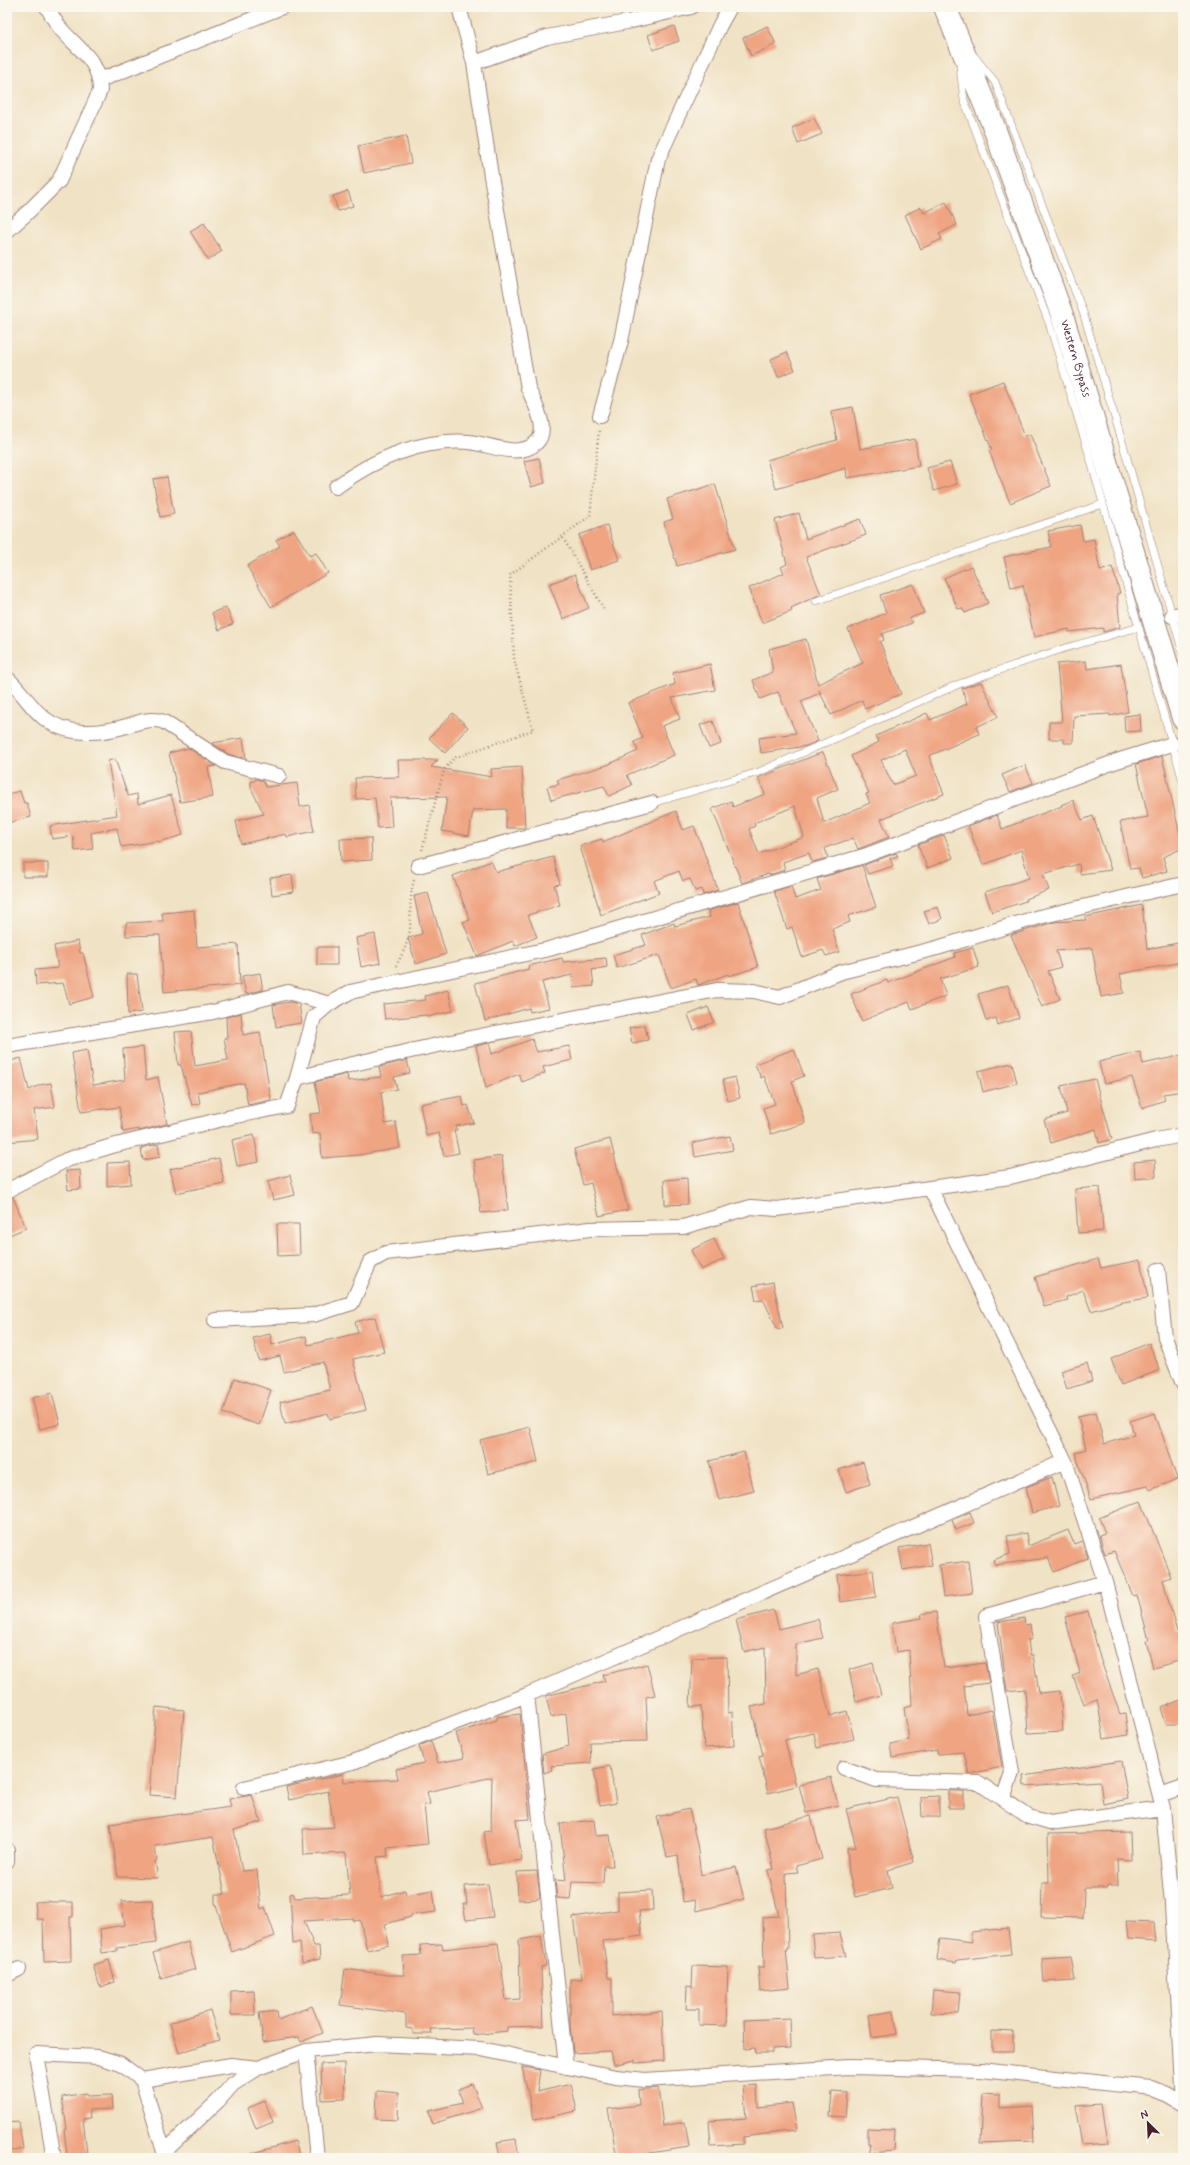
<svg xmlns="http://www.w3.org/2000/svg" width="1190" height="2165" font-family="Mynerve,sans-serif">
<rect width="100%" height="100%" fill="#fbf7ec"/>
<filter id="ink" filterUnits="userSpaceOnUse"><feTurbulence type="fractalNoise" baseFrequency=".025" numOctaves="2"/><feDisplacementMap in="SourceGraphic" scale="8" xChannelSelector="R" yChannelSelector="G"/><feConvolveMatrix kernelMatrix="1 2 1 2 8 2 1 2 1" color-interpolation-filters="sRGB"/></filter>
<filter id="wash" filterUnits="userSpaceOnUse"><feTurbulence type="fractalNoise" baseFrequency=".012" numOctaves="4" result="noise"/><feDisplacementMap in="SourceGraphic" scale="16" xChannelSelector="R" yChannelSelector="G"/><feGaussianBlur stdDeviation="0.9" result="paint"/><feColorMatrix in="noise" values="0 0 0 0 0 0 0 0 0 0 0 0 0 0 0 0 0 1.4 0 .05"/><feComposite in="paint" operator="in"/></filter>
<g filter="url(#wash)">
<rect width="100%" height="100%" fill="#f0e2c4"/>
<g id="blocks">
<path fill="#efa482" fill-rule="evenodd" d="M674 26 679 41 653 50 648 35Z
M767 26 776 44 751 56 743 38Z
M814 118 822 134 798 144 792 128Z
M406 136 411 163 364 173 358 146Z
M348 191 353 206 338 211 333 196Z
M946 202 957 225 939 234 942 239 921 249 905 215 921 207 924 213Z
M204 223 222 251 208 260 190 231Z
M787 352 795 370 778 377 771 359Z
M1003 381 1025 436 1030 434 1051 486 1010 503 989 451 992 450 969 394Z
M853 407 860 449 915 439 919 466 847 478 846 468 776 489 767 460 837 440 831 411Z
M539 458 545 483 531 487 524 461Z
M950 462 957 484 934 491 927 468Z
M167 477 174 514 160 517 153 479Z
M715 484 735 549 677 566 664 522 673 519 667 499Z
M799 513 806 539 860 519 866 535 806 557 821 594 791 608 792 611 762 623 749 588 784 573 781 567 787 564 775 520Z
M607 525 619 560 590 570 579 535Z
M1080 525 1083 541 1094 539 1100 571 1112 567 1120 593 1117 594 1120 627 1103 632V628L1069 632V629L1034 637 1023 585 1011 588 1004 557 1051 547 1048 531Z
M294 530 310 556 316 553 328 573 271 607 247 566 280 546 276 540Z
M971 566 988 603 965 613 962 608 958 609 944 578Z
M575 574 589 608 563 619 549 584Z
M913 584 924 613 910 618 912 623 882 634 884 640 880 642 901 694 865 709 862 700 831 715 819 690 820 693 801 701 818 741 806 746 761 753 759 738 796 733 778 692 760 699 753 680 773 672 769 649 806 639 818 684 863 663 848 629 886 613 880 595Z
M226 607 233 624 219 630 212 613Z
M1086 661 1087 669 1121 664 1128 712 1110 716V714L1074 716 1073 743H1064L1063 739H1049V722H1062L1057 664Z
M710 664 715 690 672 698 680 719 662 726 674 755 627 775 632 785 609 796 604 786 551 800 547 787 559 784 557 780 607 765 638 751 634 742 643 738 628 703 675 684 673 673Z
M981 682 998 717 976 727 979 734 929 756 944 794 881 819 889 837 858 849 853 838 825 848 828 858 812 862 809 853 783 862 785 870 769 875 768 874 742 883 712 809 731 801 733 807 765 794 758 778 823 752 838 789 817 798 824 823 870 803 866 794 869 793 851 756 879 742 876 736 927 713 930 720 967 704 962 688ZM905 749 916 776 893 785 881 760ZM795 806 804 837 759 854 749 829 755 826 754 823Z
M453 713 468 727 445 753 429 738Z
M1140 714 1141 731 1125 732 1124 716Z
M713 721 721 744 709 748 700 725Z
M243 738 246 759 228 754 212 743Z
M189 748 216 766 208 767 213 797 180 802 169 753Z
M1162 756 1183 848 1163 857 1167 871 1142 878 1139 868 1130 869 1120 822 1148 817 1136 764Z
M115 759 128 796 137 794 138 804 171 795 183 835 159 842 158 841 121 847 117 828 91 833 93 849 75 851 73 836 52 839 50 826 117 815 108 761Z
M398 760H438L431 767 492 777 491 769 522 767 525 828H506V809L473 810 469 836 442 831 447 797 390 798 392 827 378 828 375 798 356 799 355 778 399 777Z
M1025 765 1033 783 1010 792 1002 775Z
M257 779 263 781 266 787 297 783 300 807 309 805 314 831 287 837 286 834 241 844 236 821 264 814 251 788V782Z
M20 791 24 803H27L31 817 7 823V794Z
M1073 800 1082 820 1093 816 1111 870 1080 874 1079 864 1043 874 1049 890 1026 899V901L992 912 985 892 1029 878 1021 850 983 865 968 826 997 815 1002 829 1062 806 1061 805Z
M676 811 683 830 694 826 718 890 703 895 702 889 695 891 690 879 683 881 679 871 654 881 659 893 601 915 580 846 602 839 603 842Z
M944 835 953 858 927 868 918 845Z
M371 838 372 860 341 862 340 839Z
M896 853 898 856 890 858 893 866 868 874 864 865Z
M553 857 560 884 554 885 560 905 528 915 537 937 515 946 513 941 477 956 463 922 470 920 453 876 491 861 496 872Z
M23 863H48V877H23Z
M862 865 876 907 848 916 850 922 832 929 839 952 826 956 823 950 802 957 792 927 787 929 774 891 791 886 795 899 821 890 817 879Z
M292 875 294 892 272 895 270 878Z
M428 893 446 954 416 964 408 938 422 934 414 896Z
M738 902 758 967 729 976 728 974 698 985 696 979 671 988 659 955 617 968 613 955 646 945 642 935 674 923 675 926 710 917 708 911Z
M1142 905 1147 949 1183 942V962L1120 974 1124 993 1101 997 1092 948 1056 951 1061 967 1048 971 1060 999 1042 1007 1011 935 1054 922 1086 920 1085 917Z
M938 907 942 919 929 924 924 911Z
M194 910 197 947 238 944 240 985 164 992 160 935 126 936V923L163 921 162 913Z
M375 934 380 963 361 967 356 938Z
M78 941 80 953H83L94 997 69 1004 63 983 36 985 35 970 58 968 54 946Z
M317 947H337V965H317Z
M973 948 979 967 940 979 946 996 912 1009 909 1002 862 1021 851 994 887 980 888 983 955 957 954 953Z
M562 958 563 962 606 958 607 967 592 970 594 986 573 988 572 975 542 982 549 1008 530 1012 529 1008 485 1021 475 983 529 969 528 966Z
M260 973 263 990 246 994 242 976Z
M127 974H137L142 1012 128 1014Z
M1008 985 1019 1018 998 1025 996 1018 986 1021 978 994Z
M448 990 453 1011 427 1017V1015L385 1019 383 1004 426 1000 425 996Z
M290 1002 299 1004 302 1023 276 1027 273 1005Z
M708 1007 714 1022 694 1030 688 1015Z
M241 1013 243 1035 260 1032 271 1100 248 1105 244 1083 198 1092 200 1104 192 1105 181 1065H178L175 1032 191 1031 195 1066 228 1060 224 1038H227L226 1017Z
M645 1025 648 1040 632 1043 629 1028Z
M532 1039 537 1052 569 1046 572 1060 543 1067 545 1073 522 1082 519 1074 486 1088 476 1046 489 1043 492 1054Z
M143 1047 146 1080 158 1077 167 1124 139 1131V1129L123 1132 119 1107 81 1112 72 1053 87 1050 93 1085 125 1080 123 1049Z
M794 1049 804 1076 792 1081 805 1123 771 1134 763 1108 775 1104 764 1076 761 1078 755 1064Z
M1140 1052 1143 1064 1183 1055V1091L1163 1094 1165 1100 1142 1108 1132 1077 1104 1084 1099 1062Z
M21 1058 29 1090 40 1085 51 1083 55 1107 34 1110 38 1139 7 1142V1062Z
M407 1060 410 1073 394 1077 397 1089 381 1092 385 1124 396 1122 400 1148 359 1155 322 1158 320 1133 312 1134 310 1114 321 1113 315 1082 347 1074 348 1081 381 1077 379 1067Z
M1012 1063 1017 1083 983 1092 978 1071Z
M735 1077 740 1098 728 1101 723 1080Z
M1095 1079 1112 1139 1099 1143 1096 1129 1051 1143 1044 1120 1067 1113 1061 1086Z
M462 1096 464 1106 468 1105 474 1123 456 1126 457 1130H454L459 1153 444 1156 439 1133 426 1136 420 1104Z
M254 1135 259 1162 237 1166 232 1140Z
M730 1136 733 1150 695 1157 693 1143Z
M610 1139 628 1210 599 1216 591 1183 583 1185 574 1149Z
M158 1144 160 1157 143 1160 141 1148Z
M502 1156 508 1210 481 1213 474 1160Z
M219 1158 224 1183 176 1193 170 1169Z
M1155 1160 1156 1177 1135 1179 1134 1162Z
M130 1162 131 1184 107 1186V1163Z
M80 1170 81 1189 68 1190 66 1171Z
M290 1175 295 1195 273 1200 268 1181Z
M687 1178 688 1204 665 1205 664 1180Z
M1100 1187 1103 1231 1078 1233 1075 1189Z
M13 1197 26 1228 7 1236V1199Z
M277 1224H299L300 1255 278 1256Z
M714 1239 724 1259 701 1270 691 1250Z
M1098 1259 1101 1268 1140 1260 1148 1298 1123 1302 1091 1311 1083 1290 1066 1297 1067 1300 1044 1306 1035 1277Z
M773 1282 783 1328 778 1330 763 1299 756 1300 753 1286Z
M375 1317 384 1352 353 1359 366 1410 330 1419 328 1413 285 1424 280 1402 330 1390 323 1362 284 1372 280 1356 259 1361 253 1338 270 1334 272 1345 306 1336 308 1345 358 1333 355 1322Z
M1149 1343 1160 1370 1121 1385 1111 1359Z
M1087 1363 1092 1381 1067 1389 1061 1371Z
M235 1378 271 1390 259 1425 223 1413Z
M52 1393 60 1424 40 1429 32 1398Z
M1096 1412 1104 1444 1134 1435 1130 1421 1155 1413 1177 1479 1150 1490 1148 1486 1091 1499 1075 1453 1086 1449 1078 1416Z
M530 1427 538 1462 488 1474 480 1440Z
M744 1452 754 1491 719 1500 709 1461Z
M863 1462 870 1484 846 1492 839 1470Z
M1052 1477 1059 1506 1032 1513 1026 1487Z
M1141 1501 1171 1577 1163 1580 1177 1632 1183 1630V1660L1153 1668 1146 1641 1149 1640 1137 1595 1133 1596 1114 1551 1105 1554 1099 1535 1105 1533 1099 1518Z
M970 1512 974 1523 956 1530 952 1520Z
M1068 1530 1074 1544 1082 1541 1088 1558 1054 1572 1048 1558 995 1565 993 1560 1010 1554 1007 1536 1026 1533 1028 1546Z
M928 1543 932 1565 903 1570 899 1548Z
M968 1561 972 1593 943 1597 939 1565Z
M873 1570 876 1597 840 1602 837 1575Z
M774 1610 779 1629 818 1619 823 1638 796 1644V1675L818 1669 830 1716 847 1711 854 1739 817 1748 814 1733 785 1740 796 1786 768 1793 759 1756 763 1755 751 1707 766 1704 765 1647 744 1652 736 1620Z
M1088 1611 1100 1658 1120 1714 1125 1713 1128 1735 1104 1739 1097 1699 1084 1704 1073 1676 1080 1673 1065 1617Z
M936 1612 944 1668 985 1663 989 1683 964 1686 967 1715 992 1710 1002 1767 969 1774 964 1752 938 1754 937 1750 892 1758 890 1744 909 1740 904 1708 912 1706 909 1650 896 1652 892 1623 922 1618 921 1614Z
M1024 1618 1025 1625 1030 1624 1032 1639 1028 1640 1030 1655H1033L1039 1693 1060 1691 1063 1731 1028 1733 1025 1689 1007 1691 998 1622Z
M727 1657 728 1713 732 1712 734 1746 704 1748 701 1706 690 1707 692 1658Z
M873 1663 881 1695 856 1702 849 1670Z
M647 1664 655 1695 646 1697 648 1741 590 1742 591 1763 551 1766 552 1770 544 1773 542 1754 569 1746 566 1713 551 1717 546 1696 605 1681 603 1675Z
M1183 1699V1724H1166L1161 1708Z
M156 1707 184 1710 177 1797 149 1795Z
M520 1714 530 1819 516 1820 522 1860 489 1865 484 1832 491 1831 492 1777 427 1792 430 1804 424 1805 428 1844 387 1848 388 1856 377 1857 381 1897 405 1890 406 1895 433 1890 436 1912 411 1915V1917L385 1924 389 1945 367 1950 360 1920 353 1921V1918L304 1921 314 1946H319L320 1959 302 1963 300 1942 293 1944 290 1894 293 1893 295 1898 350 1895 346 1853 304 1855 303 1829 334 1827 328 1791 289 1800 286 1787 343 1774 344 1782 398 1779 396 1769 424 1763 419 1746 431 1741 438 1763 464 1758 456 1733 497 1720V1717Z
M1121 1761 1128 1799 1103 1804 1100 1781 1024 1786 1023 1776Z
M610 1766 616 1803 600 1806 594 1769Z
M831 1777 838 1805 806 1813 799 1785Z
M948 1791H964V1808H948Z
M252 1795 261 1822 234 1830 242 1871 257 1870 261 1909 265 1907 275 1936 232 1952 215 1903V1894H225L213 1837 155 1846 157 1860 155 1861 158 1878 118 1877 110 1824 231 1807 229 1799Z
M939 1796V1817H922L921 1797Z
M897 1797 914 1862 888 1870 892 1888 855 1897 849 1874 847 1848 856 1847 846 1809Z
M689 1809 697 1844 701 1875 736 1867 744 1899 697 1911 695 1900 683 1902 678 1855 667 1857 657 1817Z
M811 1816 822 1859 796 1866 798 1872 786 1873 788 1949H786L790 1988 760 1991 758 1967H764L763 1917 779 1916 768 1870 774 1869 764 1828Z
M594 1820 596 1836 610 1835 613 1866H604L603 1883 572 1882 570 1899 557 1898 555 1880 566 1881 560 1824Z
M1130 1832 1131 1860 1117 1859 1118 1885H1107V1888H1084L1083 1918 1041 1917 1042 1883H1049L1048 1834Z
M537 1871 540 1897 538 1899 518 1900 517 1872Z
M488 1884 493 1917 466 1920 463 1904H467L465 1886Z
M652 1890 653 1910 639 1911 642 1936 603 1941 608 1978H612V2016L662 2011 664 2061 635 2063V2060L614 2065 611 2051 573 2053 570 2026V1979H582L573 1917 618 1910V1892Z
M152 1900 156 1943 117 1948V1951L102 1953 100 1929 125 1925 121 1901Z
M49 1901V1902H73V1917H70L71 1961 44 1962 43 1919H37L35 1902Z
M1126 1922 1154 1923 1156 1941 1128 1939Z
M1008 1928 1011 1954 957 1960 956 1963 937 1960 940 1938 972 1942 971 1932Z
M840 1933 846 1956 814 1958 812 1935Z
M541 1936 546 1966 541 1967 543 2026 507 2027V2031L473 2035 472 2028 431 2029 432 2034H413V2029L406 2028V2014L340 2005 345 1969 388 1975H404L403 1956 421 1955 420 1945 442 1944 443 1949 498 1943 506 2000 520 1999 519 1940Z
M188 1942 196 1969 161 1979 153 1953Z
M1071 1956 1075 1980 1044 1982 1042 1958Z
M109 1960 115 1982 100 1987 93 1965Z
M693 1966 728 1967 726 2026 699 2025V2009H686L687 1986 692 1987Z
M254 1990 255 2015H231V1991Z
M933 1990 960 1992 958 2014 931 2013Z
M312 2006 323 2033 301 2042 299 2037 263 2042 259 2013 277 2011 278 2020Z
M210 2010 219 2040 179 2053 170 2023Z
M894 2011 897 2034 872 2038 869 2015Z
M790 2018 791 2048 772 2049V2053H756L755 2048 745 2049 744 2020Z
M992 2031 1013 2032V2051H992Z
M344 2063 345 2099 322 2100 321 2064Z
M522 2067 540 2070 537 2092 571 2084 577 2111 534 2120Z
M472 2084 482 2108 432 2124 429 2111 463 2103 458 2089Z
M757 2085 758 2107 792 2103 797 2130 743 2137V2144L711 2146 709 2121 746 2118 743 2086Z
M658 2088 663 2126 685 2122 689 2147 617 2158 608 2109 639 2105 638 2090Z
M377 2091 399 2093 398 2120 376 2119Z
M832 2092 847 2093 845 2117 830 2116Z
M86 2093 87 2096 112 2095 113 2109 89 2110 90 2118 83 2119 87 2153 67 2155 64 2130 67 2129 62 2097Z
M982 2093 1000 2094V2108L1032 2106 1034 2141 980 2143Z
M265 2101 273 2122 256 2129 248 2108Z
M1102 2103 1108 2143 1082 2145 1075 2105Z
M19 2122 23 2149 7 2152V2123Z
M867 2128 895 2129 894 2151 870 2153 869 2144H867Z
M516 2139 519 2158H500L497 2142Z
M295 2141 300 2158H251L250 2154Z"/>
</g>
</g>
<g filter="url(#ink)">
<use href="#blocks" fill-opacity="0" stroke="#9d8078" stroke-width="1"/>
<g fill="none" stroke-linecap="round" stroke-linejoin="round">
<g stroke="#9d8078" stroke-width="8">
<path id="lane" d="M974 56 995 82 1083 312 1122 441 1183 653
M960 67 964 100 1049 323 1088 451 1183 781
M816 601 1103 504
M652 803 759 772 959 684 1062 649 1139 627"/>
</g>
<g stroke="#9d8078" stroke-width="16">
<path id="street" d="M474 63 547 37 627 22 691 7
M100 80 282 7
M7 231 27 213 59 181 100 91C100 59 78 50 60 28 55 22 51 14 47 7
M600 416 621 341 658 159 720 25 730 7
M336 487C374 459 422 438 469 442 490 444 519 460 537 442 550 429 533 401 528 388L491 176 474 63 459 7
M1172 616 1183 613
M7 678C21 690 30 707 44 718 66 736 98 734 123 727 137 723 150 717 164 722L225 762 279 776
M418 866 652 803
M7 1046 213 1012 288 992 329 1004
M297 1078C435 1042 576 1018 717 990L754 991 780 997 841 972 937 948 1039 917 1183 884
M930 1188 1065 1461 1105 1582 1163 1808 1172 1904 1183 2104
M7 1191 66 1160 112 1146 231 1117 287 1106 297 1078 314 1017 329 1004 350 992 549 949 864 856 1117 761 1172 744
M1158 1270 1165 1338 1183 1384
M215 1320 313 1315 352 1303 370 1262 386 1253 590 1229 683 1227 751 1207 777 1209 1010 1177 1156 1140 1183 1135
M527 1695 566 2067
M844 1768 876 1780 979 1783 1029 1817 1050 1823 1163 1808
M244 1788 353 1762 527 1695 1065 1461
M1160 1795 1183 1787
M1003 1798 1012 1773 986 1616 1105 1582
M7 1850V1861
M7 1975 19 1969
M306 2051 317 2158
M142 2080 231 2065 258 2068
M164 2152 218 2101 233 2084 258 2068 306 2051 377 2044 481 2049 616 2077 645 2080 849 2067 981 2070 1151 2088 1166 2094 1183 2104
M54 2158 36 2054 98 2057 121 2064 142 2080 166 2158"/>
</g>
<g stroke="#9d8078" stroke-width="24">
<g id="primary">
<path id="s1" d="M945 7 992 122 1062 315 1183 718"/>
</g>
</g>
<path stroke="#9d8078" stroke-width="2.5" stroke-dasharray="1 3" stroke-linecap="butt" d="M563 538 605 611
M422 850 444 770 454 758 533 730 514 659 510 575 590 516 599 430
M396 966C402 955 408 943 410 930 411 912 409 899 414 880"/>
<use href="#lane" stroke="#fff" stroke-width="7"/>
<use href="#street" stroke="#fff" stroke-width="14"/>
<use href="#primary" stroke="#fff" stroke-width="22"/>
</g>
</g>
<g text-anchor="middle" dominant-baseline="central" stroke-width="3" stroke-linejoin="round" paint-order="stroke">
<g font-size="12" fill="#4a1f2b" stroke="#fbf7ec">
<text stroke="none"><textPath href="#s1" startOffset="375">Western Bypass</textPath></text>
</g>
</g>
<rect width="1190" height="2165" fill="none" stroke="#fbf7ec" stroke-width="24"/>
<g transform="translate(1148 2123) rotate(336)" stroke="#fbf7ec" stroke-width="3" paint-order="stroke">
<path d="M0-3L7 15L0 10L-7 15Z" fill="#4a1f2b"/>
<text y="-6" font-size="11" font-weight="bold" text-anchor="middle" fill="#4a1f2b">N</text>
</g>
</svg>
